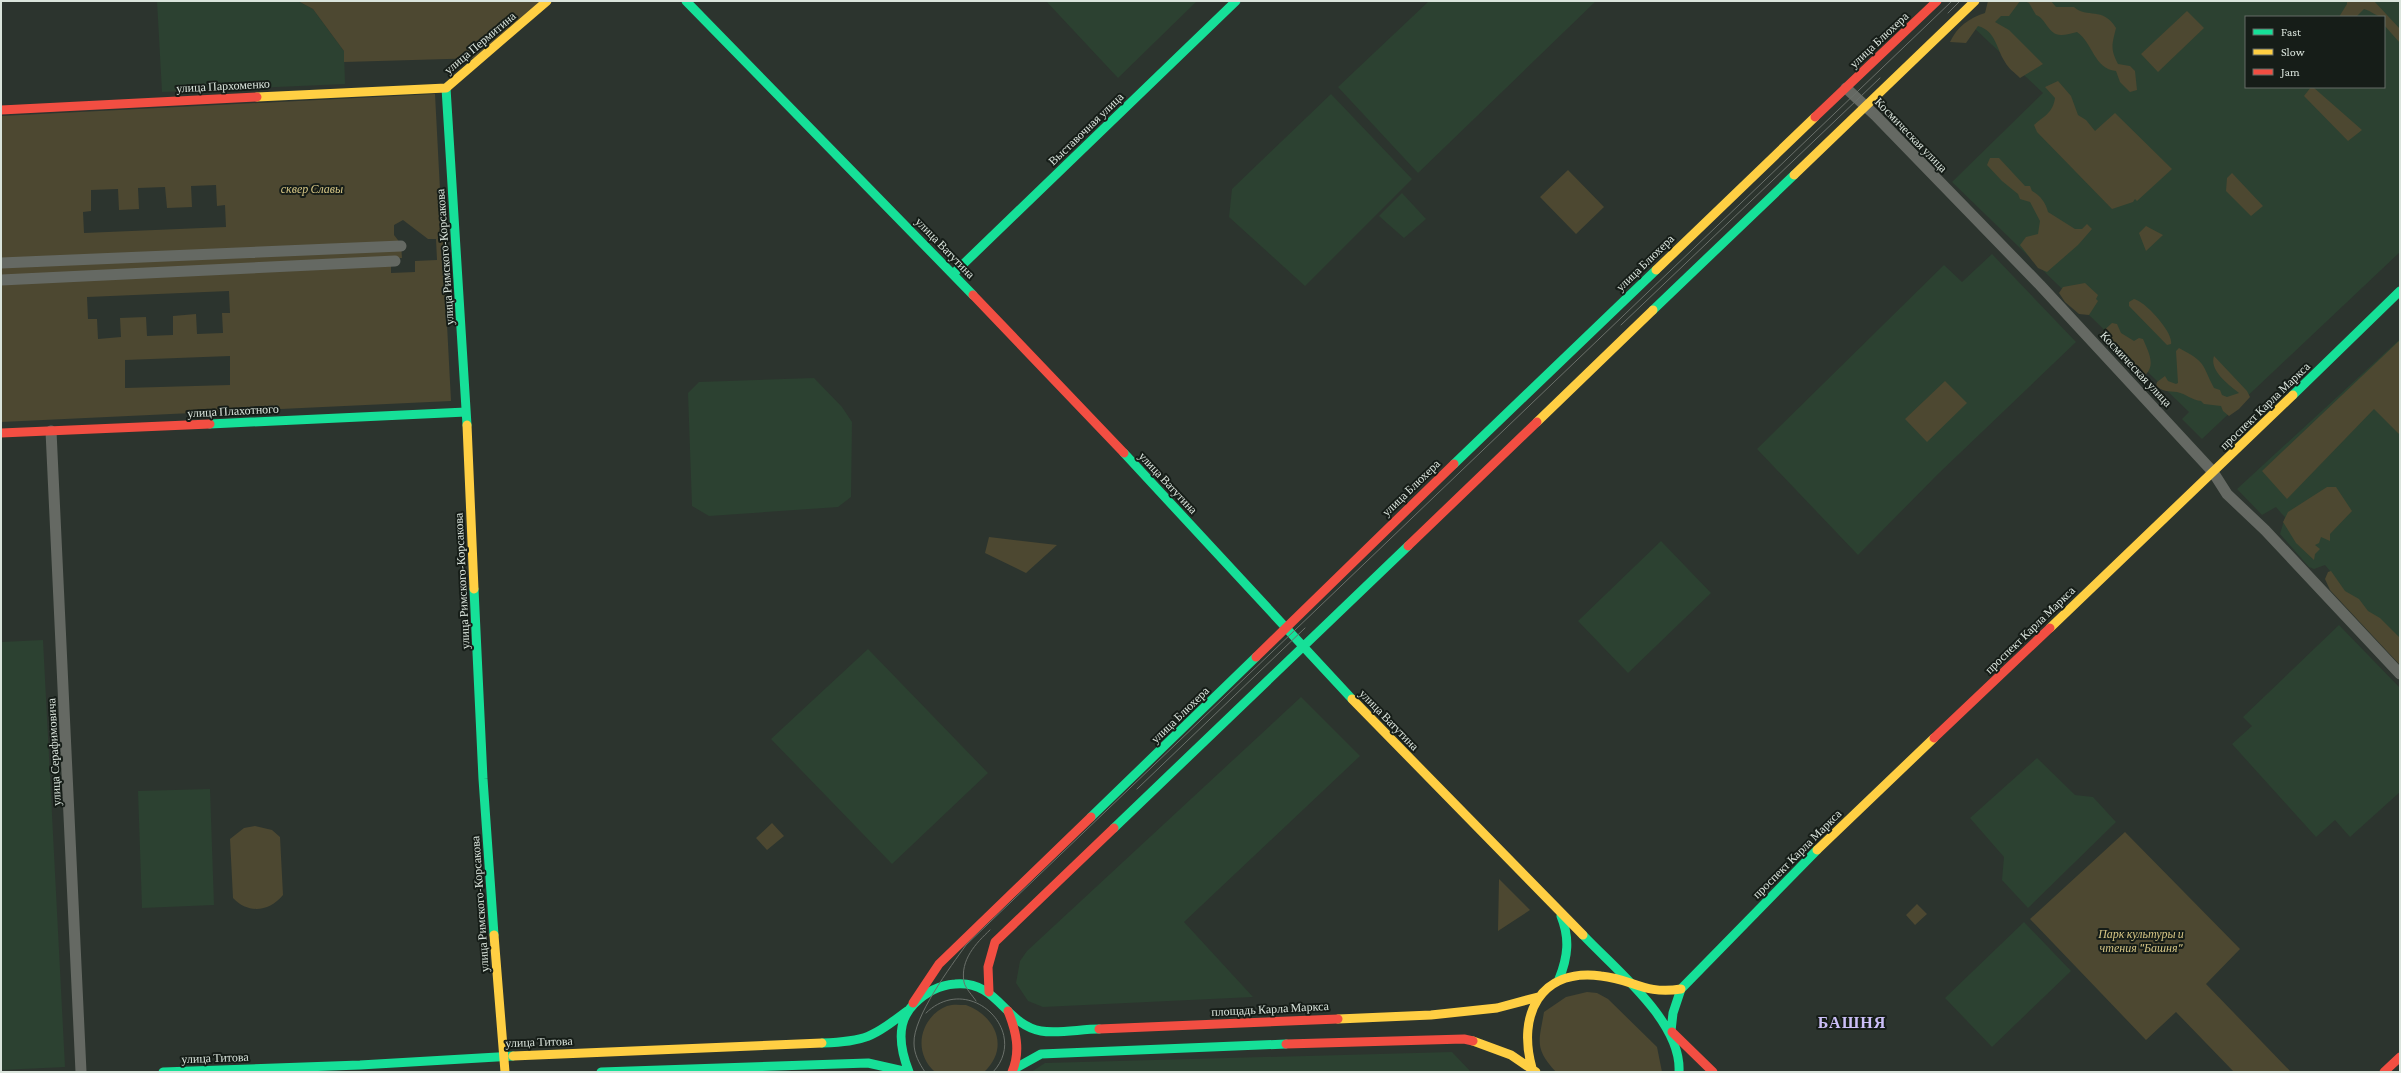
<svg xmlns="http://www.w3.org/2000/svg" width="2401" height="1073" font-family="'Crimson Pro',serif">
<rect width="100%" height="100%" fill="#2c342e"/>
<path fill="#2c4131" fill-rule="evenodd" d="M157 1H298L313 9 344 51 345 84 162 92Z
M1046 1H1197L1118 78Z
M1429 1H1596L1418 173 1338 87Z
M1996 1H2400V252L2202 439 2182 419 2189 412 1952 182 2043 93 1972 26ZM2246 17H2384V87H2246Z
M1331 94 1412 179 1305 286 1229 217 1232 189Z
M1402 193 1426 219 1404 238 1379 216Z
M1992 254 2076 342 1938 474 1858 555 1757 449 1944 265 1962 282Z
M2400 339V660L2329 577 2330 571 2325 565 2314 569 2309 567 2280 534 2285 517 2281 513 2276 507 2262 515 2237 489Z
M814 378 842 407 852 422 851 497 838 507 709 516 692 506 688 393 699 382Z
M1661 541 1711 593 1628 673 1578 621Z
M2339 625 2400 688V792L2350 837 2335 820 2316 837 2232 744 2252 726 2243 717Z
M43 640 65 1067 1 1070V642Z
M868 649 988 773 892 864 771 739Z
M1301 697 1360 756 1184 922 1253 997 1043 1007 1028 1001 1016 983 1020 961 1027 951Z
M2037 758 2075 795 2093 797 2116 822 2028 908 2002 880 2004 857 1970 818Z
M210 789 214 905 142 908 138 791Z
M2024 922 2071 971 1992 1047 1945 998Z
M1452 1052 1471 1072H1031L1045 1063Z"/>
<path fill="#4d4831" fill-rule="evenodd" d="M298 1H540L482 58 344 62V51L313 9Z
M1988 1H2020L2009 16H2001L1995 22 2009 30 2043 64 2020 78C2015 73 2008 68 2005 62 1996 48 1996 31 1978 26L1966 43 1950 42C1957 27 1969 18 1985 13Z
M2024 1H2051L2056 7H2074C2087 19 2103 6 2116 28 2112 45 2110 48 2118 64L2130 66 2135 71 2137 90 2130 92 2120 82 2116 71C2094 69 2093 43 2077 32 2072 33 2066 35 2061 35 2048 35 2046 18 2036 15L2029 3Z
M2347 1H2374L2400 29V43L2384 25V17C2376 17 2372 11 2364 9L2356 17H2339L2347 4Z
M2187 11 2204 28 2158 72 2141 54Z
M2058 81 2071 96 2078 115 2086 120 2095 131 2115 113 2172 169 2137 201 2135 199 2133 202 2112 209 2037 132 2034 125C2044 116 2053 113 2055 98L2045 87Z
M2311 87H2313L2362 130 2348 141 2304 96Z
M435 94 451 401 1 422V116ZM216 185 217 206 225 205 226 227 84 233 83 212 91 211V190L118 189 119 210 139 209 138 188 165 187 167 208 192 207 191 186ZM403 220 428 239H436L437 260 415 261V272L391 273V258H402L401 244 394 235V225ZM229 291 230 313H222L223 333 197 334 196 314 173 316V335L147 336 146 317 120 318 121 337 98 339 97 319H88L87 297ZM230 356V385L125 388V360Z
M1990 158H1999L2025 186H2030L2032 191C2040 195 2046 203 2048 212L2075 229H2082L2087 224 2092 229 2078 245 2047 272 2038 268 2020 245 2026 237 2038 234 2040 221 2030 202 2020 199 2018 194 2002 181 1987 165Z
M1568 170 1604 207 1576 234 1540 197Z
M2232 173 2263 206 2251 216 2226 191 2227 178Z
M2146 226 2163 235 2146 251 2139 233Z
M2085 283 2098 295 2096 299 2098 301 2089 315 2079 314 2065 302 2059 293 2063 287Z
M2134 299C2145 301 2174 333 2171 344L2167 345 2129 306V302Z
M2112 323 2117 324 2121 333 2134 341 2139 338 2143 339C2148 351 2157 366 2144 376L2136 375 2101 340 2099 335Z
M2400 340V435L2374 409 2287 499 2262 471Z
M2179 348C2207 363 2201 363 2214 388L2220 390 2222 395 2227 397 2239 393C2229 385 2209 371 2214 356L2247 391 2250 397 2239 409 2229 416 2223 411 2221 406 2204 404 2201 401C2192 400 2186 394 2177 392 2169 391 2163 392 2156 386L2157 382 2165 376 2168 381 2176 384 2178 383 2176 351Z
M1945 381 1967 403 1927 442 1905 419Z
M2327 487H2336L2352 511 2330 534V541L2321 537 2319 543 2315 545 2320 549 2315 554 2314 560 2296 543 2283 522 2288 512Z
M989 537 1057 545 1026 573 985 553Z
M2331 571 2345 591 2359 599 2368 611 2380 618 2400 638V665L2330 590 2325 579 2328 572Z
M772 823 784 836 767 850 756 838Z
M255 826 272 830 280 837 283 895C269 912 248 914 233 898L230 839 244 828Z
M2125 832 2240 949 2206 984 2291 1072H2234L2176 1012 2146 1040 2030 919Z
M1499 879 1530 910 1498 931Z
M1917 904 1927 914 1915 925 1906 915Z
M1587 992 1597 993 1608 999 1657 1047 1662 1072H1556C1534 1048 1539 1042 1544 1012L1566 997Z
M966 1005C996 1016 1010 1048 984 1072H935C912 1052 920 1017 947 1006 953 1004 960 1005 966 1005Z"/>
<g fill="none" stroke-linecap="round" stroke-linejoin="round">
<path stroke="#656963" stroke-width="11" d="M1846 88 1875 115 2040 285 2213 472 2227 494 2265 530 2400 674
M1 263 401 246
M1 280 395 261
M51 431 81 1072"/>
<path stroke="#16e098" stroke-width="9" d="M686 1 973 295
M446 88 467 425
M953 274 1236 1
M1653 310 1794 175
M2293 395 2400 291
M210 424 466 412
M1124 453 1352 699
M1454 464 1656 270
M474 589 483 779 494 935
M1091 817 1256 657
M1114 828 1408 546
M1583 935C1616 970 1682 1022 1679 1072
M1559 979C1568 957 1570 938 1561 916
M1671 1031 1673 1013 1681 989 1817 850
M822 1043C867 1041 871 1038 907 1011
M1014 1069 1041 1054 1286 1044
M163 1072 360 1065 513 1056
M601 1072 868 1063 908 1072
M909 1072C900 1049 895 1023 914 1004 925 993 940 985 955 984 998 980 1005 1025 1041 1031 1058 1034 1081 1029 1099 1029"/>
<path stroke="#ffcf43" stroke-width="9" d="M446 88 547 1
M257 97 446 88
M1794 175 1975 1
M1656 270 1815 117
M1537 422 1653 310
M467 425 474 589
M2050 628 2293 395
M1352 699 1583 935
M1817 850 1934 738
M494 935 505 1072
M1338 1019 1431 1015 1497 1008 1538 997
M1473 1041 1511 1055 1536 1072
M513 1056 822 1043
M1532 1068C1517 1015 1540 968 1601 976 1633 979 1644 995 1681 989"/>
<path stroke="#f24e42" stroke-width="9" d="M1 110 257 97
M1815 117 1937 1
M973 295 1124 453
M1 433 210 424
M1408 546 1537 422
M1256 657 1454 464
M1934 738 2050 628
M989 992 988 967 995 942 1114 828
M913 1003 939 964 1091 817
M1008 1011C1016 1031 1021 1051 1012 1072
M1099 1029 1338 1019
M1672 1032 1713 1072
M1286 1044 1464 1039 1473 1041
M2384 1072 2400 1057"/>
<path stroke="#6a706a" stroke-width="1" d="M1948 13 1960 1
M1621 325 1880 78
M1137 789 1305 628
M976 1001C973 996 965 988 964 982 960 960 976 943 990 930
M926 1013C969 971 1031 1032 993 1072
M925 1072C919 1063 914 1054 914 1043 913 1017 951 966 966 945L1952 1"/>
</g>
<g text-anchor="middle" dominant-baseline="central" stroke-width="4" stroke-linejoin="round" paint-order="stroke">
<g font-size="12" fill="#dae4dc" stroke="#161d18">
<text transform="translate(1879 40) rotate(-43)">улица Блюхера</text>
<text transform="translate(480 43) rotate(-40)">улица Пермитина</text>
<text transform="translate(223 86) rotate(-3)">улица Пархоменко</text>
<text transform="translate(1086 129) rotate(-44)">Выставочная улица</text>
<text transform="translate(1911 135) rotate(46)">Космическая улица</text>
<text transform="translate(945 248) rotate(46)">улица Ватутина</text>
<text transform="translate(445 257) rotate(-94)">улица Римского-Корсакова</text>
<text transform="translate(1645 263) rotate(-44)">улица Блюхера</text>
<text transform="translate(2136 369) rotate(47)">Космическая улица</text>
<text transform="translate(2265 406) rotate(-44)">проспект Карла Маркса</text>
<text transform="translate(233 411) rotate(-3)">улица Плахотного</text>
<text transform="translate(1168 483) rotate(47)">улица Ватутина</text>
<text transform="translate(1411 488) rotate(-44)">улица Блюхера</text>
<text transform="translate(462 581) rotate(-93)">улица Римского-Корсакова</text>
<text transform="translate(2030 630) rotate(-44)">проспект Карла Маркса</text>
<text transform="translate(1180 715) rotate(-44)">улица Блюхера</text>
<text transform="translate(1389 720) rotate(46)">улица Ватутина</text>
<text transform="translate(54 752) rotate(-93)">улица Серафимовича</text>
<text transform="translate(1797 854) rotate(-45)">проспект Карла Маркса</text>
<text transform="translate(480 904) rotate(-94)">улица Римского-Корсакова</text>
<text transform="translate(1270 1009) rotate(-3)">площадь Карла Маркса</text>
<text transform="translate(539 1042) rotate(-2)">улица Титова</text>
<text transform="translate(215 1058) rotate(-2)">улица Титова</text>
</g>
<g font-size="12" font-style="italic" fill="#d4c484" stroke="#161d18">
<text x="312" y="189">сквер Славы</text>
<text x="2141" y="934">Парк культуры и<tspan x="2141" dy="14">чтения "Башня"</tspan></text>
</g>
<g font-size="16" font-weight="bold" letter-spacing="1" fill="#ccbff8" stroke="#161d18">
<text x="1852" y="1022">БАШНЯ</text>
</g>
</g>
<rect width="2401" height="1073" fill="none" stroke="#dae4dc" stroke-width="4"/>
<rect x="2245" y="16" width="140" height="72" fill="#161d18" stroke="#646d66"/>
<rect x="2253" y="29" width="20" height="6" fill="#16e098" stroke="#646d66"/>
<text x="2281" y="36" font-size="12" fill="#dae4dc">Fast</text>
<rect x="2253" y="49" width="20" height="6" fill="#ffcf43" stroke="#646d66"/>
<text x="2281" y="56" font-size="12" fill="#dae4dc">Slow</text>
<rect x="2253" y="69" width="20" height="6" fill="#f24e42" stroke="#646d66"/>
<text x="2281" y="76" font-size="12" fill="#dae4dc">Jam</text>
</svg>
